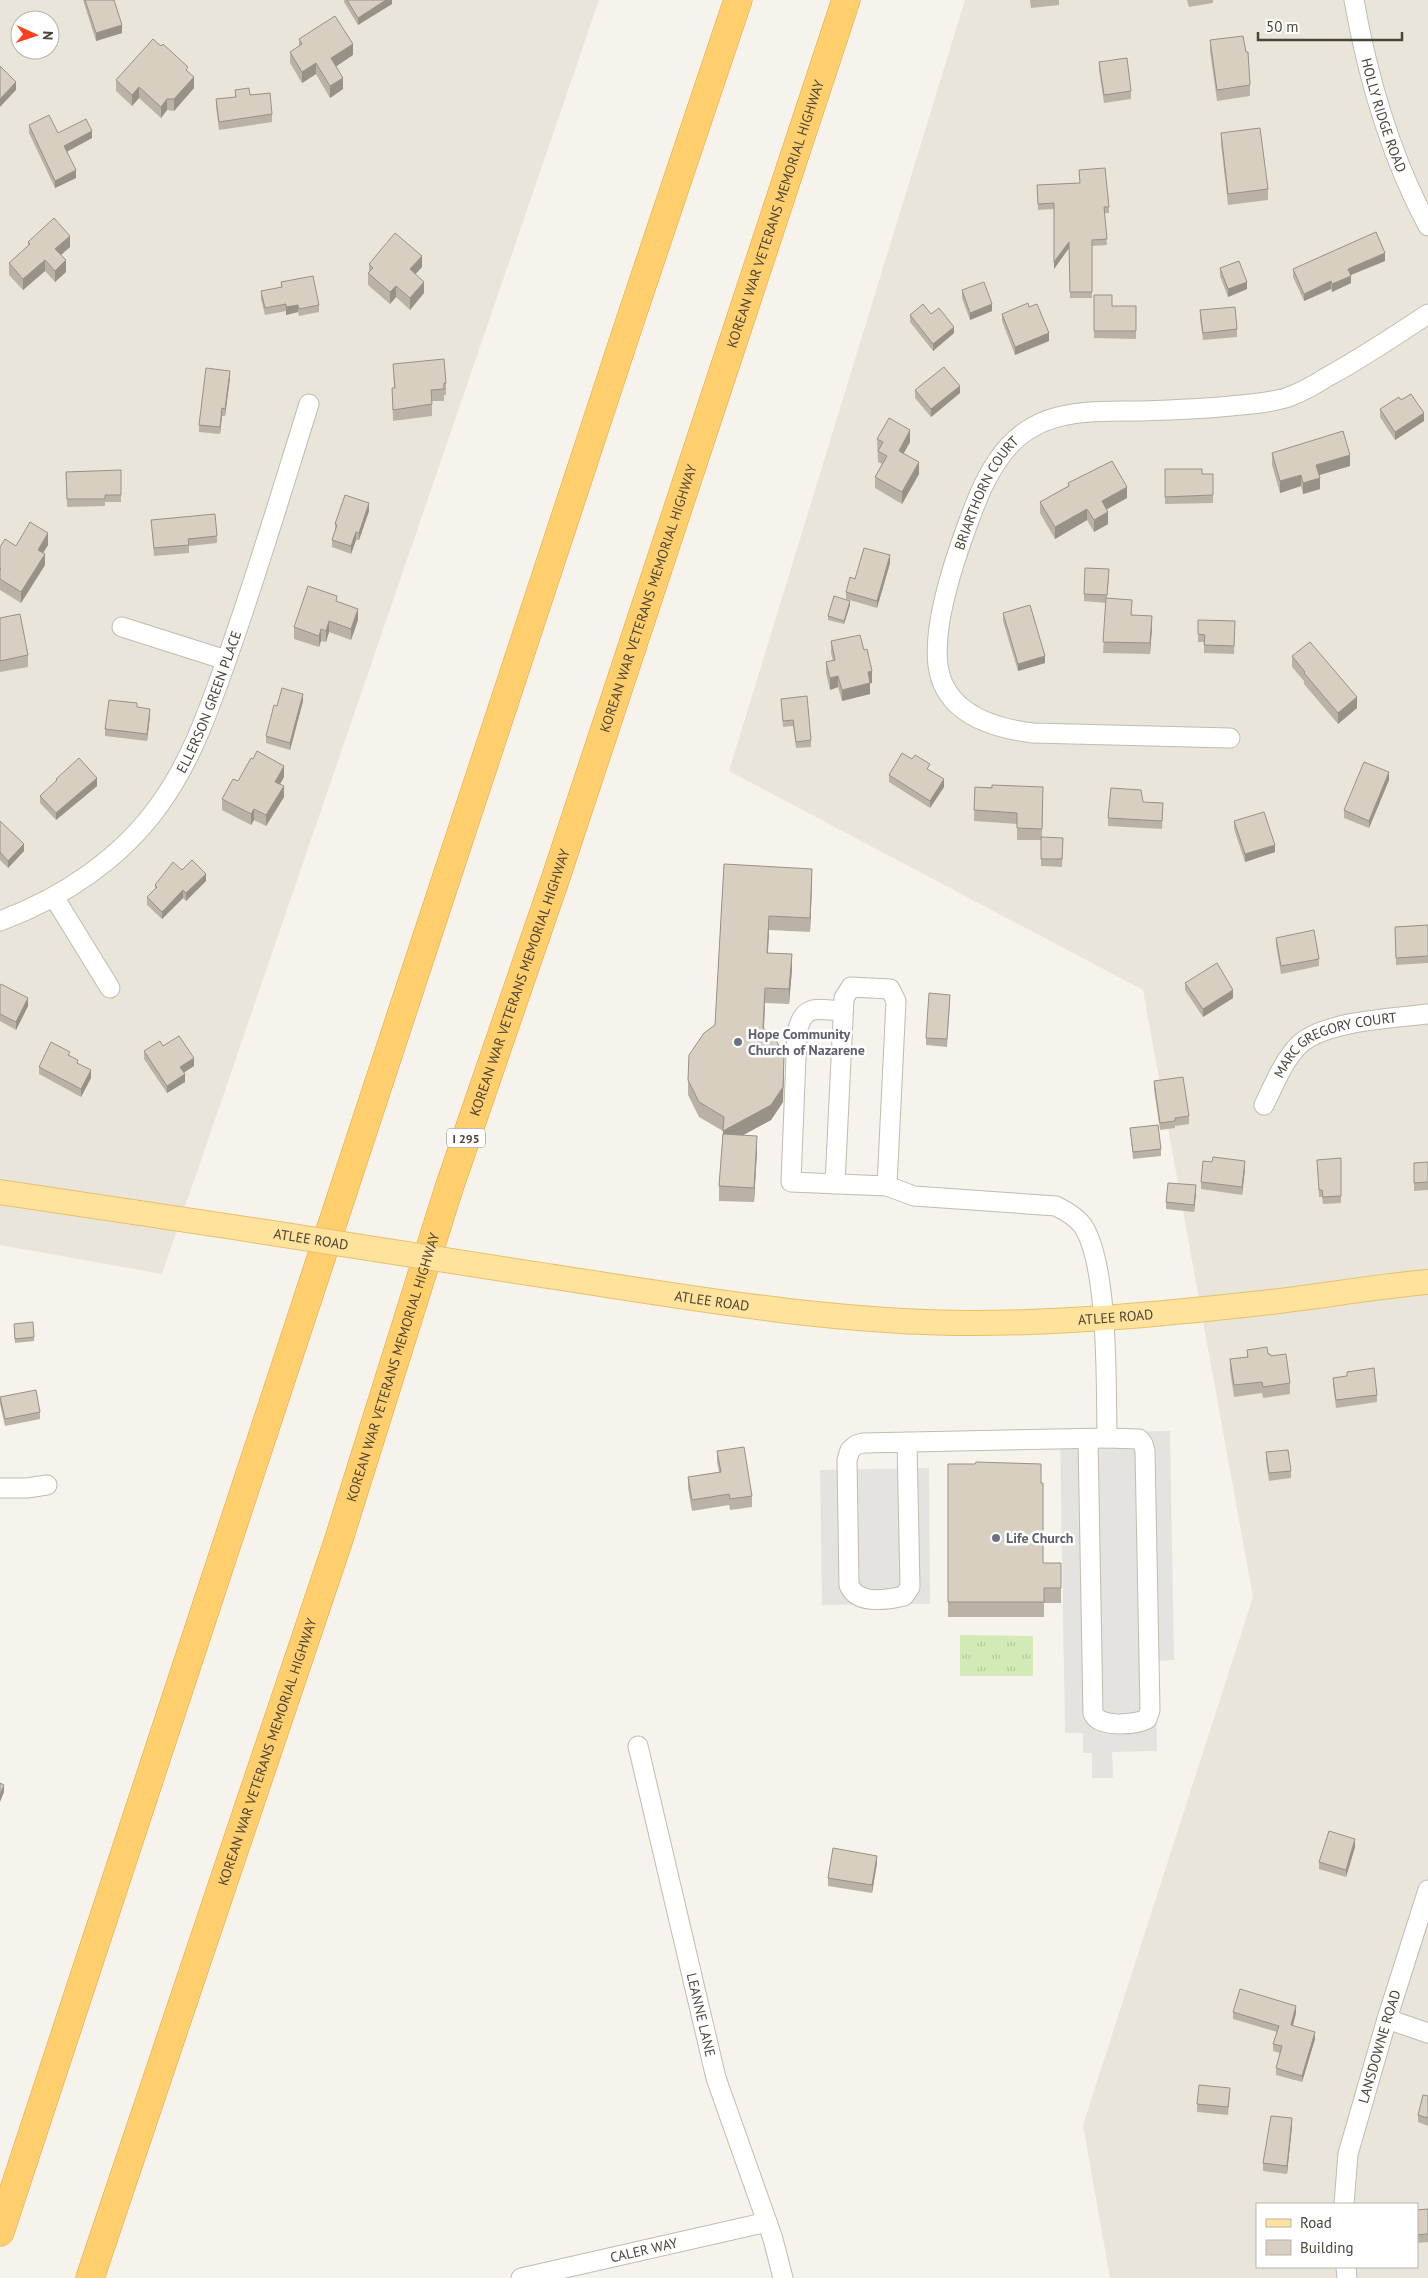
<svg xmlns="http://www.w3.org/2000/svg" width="1428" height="2278" font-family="'PT Sans',sans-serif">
<defs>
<pattern id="grass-tufts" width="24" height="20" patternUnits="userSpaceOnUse" patternTransform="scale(1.25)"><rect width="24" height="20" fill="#d2eab5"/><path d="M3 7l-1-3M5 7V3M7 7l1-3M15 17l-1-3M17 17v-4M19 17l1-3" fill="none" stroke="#b6ca9c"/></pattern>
</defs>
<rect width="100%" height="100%" fill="#f6f3ec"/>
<path fill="#eae5da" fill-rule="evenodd" d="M0 0H599L162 1274 0 1245ZM20 20H50V50H20Z
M965 0H1428V2278H1110L1083 2125 1253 1597 1143 990 729 771ZM1257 2204H1417V2267H1257Z"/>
<path fill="url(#grass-tufts)" d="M960 1635 1033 1636V1676H960Z"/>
<path fill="#e5e3e0" d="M1170 1431 1174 1660 1156 1661 1157 1751 1112 1752 1113 1778H1092V1753H1083V1733H1065L1060 1433Z
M929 1468 930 1604 822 1605 820 1470Z"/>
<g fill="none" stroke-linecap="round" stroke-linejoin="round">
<g stroke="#c2bbae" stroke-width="21">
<g id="minor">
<path id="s1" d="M1354 0C1368 79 1390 155 1428 226"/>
<path d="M122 627 226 660"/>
<path id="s2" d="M1230 738 1033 733C992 728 944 713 938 665 933 626 953 564 967 526 975 504 984 480 998 460 1032 408 1086 411 1141 411 1171 410 1201 409 1231 406 1250 404 1273 403 1291 396 1304 391 1316 384 1327 377 1362 358 1395 336 1428 314"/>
<path d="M54 897 110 988"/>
<path id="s3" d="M0 921C62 898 121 859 160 804 193 758 210 706 229 653 258 571 283 487 309 404"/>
<path d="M843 1011C818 1010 804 1002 797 1032L791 1182 887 1186 914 1196 1056 1206C1066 1211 1077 1217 1083 1226 1109 1266 1106 1388 1107 1438L863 1443 856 1445 850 1450 847 1460 849 1585C857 1605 887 1600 904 1596L910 1587 907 1442"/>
<path id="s4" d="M1264 1105C1274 1085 1283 1061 1299 1045 1323 1021 1394 1018 1428 1014"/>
<path d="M835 1184 844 998 851 987 890 989 896 1001 887 1186"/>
<path d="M1088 1439 1093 1713C1098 1728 1135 1725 1147 1719L1150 1710 1145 1451 1143 1444 1139 1439 1107 1438"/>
<path d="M0 1488H27L47 1485"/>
<path id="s5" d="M638 1746 716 2078 773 2239 783 2278"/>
<path d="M1387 2019 1428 2033"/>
<path id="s6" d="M1344 2204 1348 2154 1387 2019 1428 1890"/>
<path d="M1346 2267 1347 2278"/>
<path id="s7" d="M521 2278 767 2222"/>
</g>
</g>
<g stroke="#e6c16a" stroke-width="26">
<g id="major">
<path d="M0 1192 233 1227"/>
<path id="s8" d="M535 1274C681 1296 827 1323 974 1323 1067 1323 1161 1314 1253 1304 1312 1298 1370 1287 1428 1282"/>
</g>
</g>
<g stroke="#e0a43c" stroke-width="29">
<g id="highway">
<path d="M0 2232 629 324 738 0"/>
<path id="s9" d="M90 2278 338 1542 449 1188 555 880 846 0"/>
</g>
</g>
<use href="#minor" stroke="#fff" stroke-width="19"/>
<use href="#major" stroke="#ffe39c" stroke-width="24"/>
<use href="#highway" stroke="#ffcf6e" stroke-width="28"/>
<g stroke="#e6c16a" stroke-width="26" stroke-linecap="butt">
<g id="major-bridge">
<path id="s10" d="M233 1227 535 1274"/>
</g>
</g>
<use href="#major-bridge" stroke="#ffe39c" stroke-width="24"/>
</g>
<path fill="#bab2a6" d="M83 0H114L122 33 96 41Z
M344 0H392V4L358 25 344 2Z
M1030 0H1059V5L1031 8Z
M1187 0H1213V3L1189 7Z
M299 39 353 55 336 66 343 89 330 98 316 74 302 83 290 63V52L299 46Z
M1210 40 1250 85V96L1217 101 1210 51Z
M1099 62 1131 91V99L1104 103 1099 70Z
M188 72 194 88 174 111 167 110 161 118 139 98 132 106 116 91V80Z
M235 90 250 95 272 114V122L219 130 216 106V99L235 97Z
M29 125 58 133 92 138 67 152 76 178 55 188 29 133Z
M1221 133 1268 189V200L1228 205 1221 144Z
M1079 170 1109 207V213H1104L1107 245 1092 246V298H1070L1069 248 1054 269V209L1038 210 1037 185 1080 183Z
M28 242 70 247 61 255 66 272 55 282 45 271 23 290 9 275V263L28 246Z
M1385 261 1351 275V283L1332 292 1331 289 1304 301 1293 277V269Z
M369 264 422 267 415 274 424 293 410 310 396 297 390 304 368 285V273L369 272Z
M1220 268 1247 289 1228 297 1220 276Z
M281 282 319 305V312L299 316 298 312 286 315V311L265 315 261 299V291L281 288Z
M962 290 992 311 970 320 962 298Z
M1094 295 1112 306H1136V339L1094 338Z
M1029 307 1049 341 1015 355 1002 321V314Z
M1200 310 1237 329V337L1203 340 1200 318Z
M931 314 954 333 933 351 910 322V315Z
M393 364 446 383V395H444V401H432V416L393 421 392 388H394Z
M230 378 225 416H222L220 434 199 432V425Z
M915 390 960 393 931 417 915 398Z
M1380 409 1424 421 1395 440 1380 417Z
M877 439 910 442 903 453 919 474 902 504 875 488V477L882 464 878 462Z
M1272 453 1350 466 1319 475 1320 489 1303 494 1301 486 1280 493 1272 465Z
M1165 469 1202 474H1213V503L1165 504Z
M121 470V502H105V506L67 507 66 472Z
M1068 483 1127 498 1106 509 1108 524 1094 532 1087 520 1055 539 1040 513V502L1068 486Z
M369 511 359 540H356L351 554 332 547V540L335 532V524Z
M151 520 217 536V543L189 546V553L154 556Z
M48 545 43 553 45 565 21 603 0 590V547Z
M890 563 877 608 846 599V592L855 579Z
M1109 577 1107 598 1152 627 1150 654 1103 653 1106 603 1084 601V594Z
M337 601 358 620 351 640 329 632 326 642 321 641 319 647 294 639V627Z
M850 605 844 624 828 620V616Z
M1003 613 1045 663 1018 671 1003 621Z
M0 618 28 655V667L0 672Z
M1198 620 1235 621 1234 654 1204 653V642H1198Z
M831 641 872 683H870V694L842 701 838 687 830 690 826 673V662L833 661 831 653Z
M1292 656 1357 708 1338 724 1304 684V681L1292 667Z
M781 699 811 740V747L796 748 793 726 783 727Z
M303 701 290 750 266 743V736L277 706Z
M150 716 147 741 105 736V729Z
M930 770 944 787 930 808 889 782V775Z
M284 777 280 784 284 797 266 826 254 820 251 825 222 810V799L238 781Z
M56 779 97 786 56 820 40 803V796L56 782Z
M1389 780 1369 828 1344 818V810Z
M975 787H1043L1042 837 1063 846 1062 867 1041 866V840H1017V824L974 821Z
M1143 802 1163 810 1162 829 1108 826V818Z
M0 821 24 851 8 868 0 860Z
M1234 821 1275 852 1245 862 1234 829Z
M724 864 812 883 810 932 769 930 768 953 792 969 789 1004 765 1003 764 1029 784 1071 783 1102 771 1120 743 1135 757 1151 754 1202 719 1201V1186L723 1131 699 1117 688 1095V1080L715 1025Z
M182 870 206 881 186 901 183 898 162 919 147 905V897L155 890V885Z
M1428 925V963L1396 965 1395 927Z
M1276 938 1319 959V966L1281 974 1276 945Z
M1185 983 1233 998 1203 1017 1185 990Z
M0 986 28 1006 16 1030 0 1021Z
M950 1002 947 1047 926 1045V1038Z
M163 1046 194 1066 184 1072 185 1082 167 1093 144 1059V1051Z
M70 1056 91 1078 81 1097 39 1074V1067Z
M1154 1081 1189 1116V1124L1175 1126V1128L1160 1130 1154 1089Z
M1130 1128 1161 1149V1156L1133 1159Z
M1341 1158V1203L1323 1204 1322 1197H1319L1317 1160Z
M1428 1162V1190L1414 1191V1163Z
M1245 1169 1242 1195 1201 1189V1182Z
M1196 1193 1194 1212 1166 1209V1202Z
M14 1327 34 1337V1341L15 1343Z
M1247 1350 1268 1354 1271 1356 1290 1383V1394L1263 1398 1262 1393 1234 1397 1230 1370V1359L1247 1357Z
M1347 1372 1377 1395V1402L1336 1408 1333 1385V1378L1347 1376Z
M0 1397 40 1412V1419L5 1426 0 1404Z
M717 1451 752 1496V1507L730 1510 729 1505 692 1511 688 1488V1477L719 1472 717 1462Z
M1266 1452 1291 1471V1478L1269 1481 1266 1460Z
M948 1464 1041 1483 1043 1563H1061V1603H1044V1617H948Z
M1355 1847 1346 1877 1319 1869V1862Z
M877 1863 872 1893 828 1886V1878Z
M1233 2012 1296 2013 1293 2025 1315 2039 1302 2082 1276 2075V2068L1280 2053 1273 2051V2044L1277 2032 1233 2019Z
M1230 2095 1228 2115 1197 2112V2104Z
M1428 2096V2126L1418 2122V2115Z
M1292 2126 1287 2174 1263 2171V2163Z
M1428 2209V2242L1417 2243V2210Z"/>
<path fill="#979187" d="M386 0H392V4L358 25V18Z
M122 25V33L96 41V33Z
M353 44V55L331 70V58Z
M316 63V74L302 83V72Z
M194 77V88L174 111V99Z
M343 78V89L330 98V86Z
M16 82V90L0 107V99Z
M139 87V98L132 106V95Z
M167 99V110L161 118V107Z
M92 131V138L64 153V146Z
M76 170V178L55 188V181Z
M70 236V247L55 260V249Z
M1069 242V248L1054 269V262Z
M1385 253V261L1348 276V269Z
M422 256V267L410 280V269Z
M45 260V271L23 290V279Z
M66 260V272L55 282V271Z
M1351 276V283L1332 292V284Z
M1331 281V289L1304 301V294Z
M424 282V293L410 310V298Z
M1247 282V289L1228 297V289Z
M396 286V297L390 304V292Z
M992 304V311L970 320V313Z
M298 305V312L286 315V307Z
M954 327V333L933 351V344Z
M1049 333V341L1015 355V347Z
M230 371V378L225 416V409Z
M960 386V393L931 417V409Z
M222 408V416L220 434V427Z
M1424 413V421L1395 440V432Z
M910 430V442L899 462V451Z
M1350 455V466L1316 476V465Z
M919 462V474L902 504V492Z
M1301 475V486L1280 493V481Z
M1320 478V489L1303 494V483Z
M1127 487V498L1102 512V501Z
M369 503V511L359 540V533Z
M1087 509V520L1055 539V527Z
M1108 512V524L1094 532V520Z
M356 532V540L351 554V546Z
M48 533V545L38 561V550Z
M45 554V565L21 603V592Z
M890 555V563L877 608V601Z
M850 601V605L844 624V621Z
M358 609V620L351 640V629Z
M1152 616V627L1150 654V643Z
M329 621V632L326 642V631Z
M321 629V641L319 647V636Z
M1045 656V663L1018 671V664Z
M872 671V683L868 684V672Z
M838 676V687L830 690V678Z
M870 683V694L842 701V690Z
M303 694V701L290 750V743Z
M1357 697V708L1338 724V713Z
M150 709V716L147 741V734Z
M284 766V777L275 793V782Z
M1389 772V780L1369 828V821Z
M97 778V786L56 820V813Z
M944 779V787L930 808V801Z
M284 786V797L266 826V815Z
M254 809V820L251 825V814Z
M24 844V851L8 868V861Z
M1275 845V852L1245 862V854Z
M812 869V883L810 932V918Z
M206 874V881L186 901V893Z
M183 890V898L162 919V912Z
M769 916V930L767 967V953Z
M792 954V969L789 1004V989Z
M765 988V1003L763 1043V1028Z
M1233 990V998L1203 1017V1009Z
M28 998V1006L16 1030V1022Z
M784 1056 783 1102 771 1120 723 1146V1131Z
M194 1058V1066L180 1075V1067Z
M91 1070V1078L81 1097V1089Z
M185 1074V1082L167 1093V1086Z
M757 1136V1151L754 1202V1188Z
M1245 1161V1169L1242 1195V1187Z
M1196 1185V1193L1194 1212V1205Z
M4 1785V1792L0 1802V1795Z
M1355 1839V1847L1346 1877V1870Z
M877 1856V1863L872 1893V1885Z
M1296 2006V2013L1291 2032V2025Z
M1315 2032V2039L1302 2082V2076Z
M1292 2118V2126L1287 2174V2166Z"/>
<path fill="#d8cfc1" stroke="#979187" d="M85 0H114L122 25 96 33Z
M347 0H386L358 18Z
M335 16 353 44 331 58 343 78 330 86 316 63 302 72 290 52 302 44 299 39Z
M1243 36 1246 52H1248L1250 85 1217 90 1210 40Z
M153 39 161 46 163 44 188 67 186 70 194 77 174 99H167L161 107 139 87 132 95 116 80Z
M1127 58 1131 91 1104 95 1099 62Z
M0 66 16 82 0 99Z
M249 88 250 95 270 93 272 114 219 122 216 99 236 97 235 90Z
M49 115 58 133 86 119 92 131 64 146 76 170 55 181 29 125Z
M1260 128 1268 189 1228 194 1221 133Z
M1105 168 1109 207H1104L1107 239 1092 240V292H1070L1069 242 1054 262V203L1038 204 1037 185 1080 183 1079 170Z
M54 218 70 236 55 249 66 260 55 271 45 260 23 279 9 263 30 244 28 242Z
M1376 232 1385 253 1348 269 1351 276 1332 284 1331 281 1304 294 1293 269Z
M395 233 422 256 410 269 424 282 410 298 396 286 390 292 368 273 373 268 369 264Z
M1239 261 1247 282 1228 289 1220 268Z
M313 276 319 305 299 309 298 305 286 307V304L265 308 261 291 282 287 281 282Z
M984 282 992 304 970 313 962 290Z
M1094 295H1112V306H1136V331H1094Z
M1028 303 1029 307 1037 304 1049 333 1015 347 1002 314Z
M923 304 931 314 939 308 954 327 933 344 910 315Z
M1235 307 1237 329 1203 333 1200 310Z
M444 359 446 383H444V389L431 390 432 404 393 410 392 388H395L393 364Z
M944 367 960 386 931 409 915 390Z
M206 368 230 371 225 409 222 408 220 427 199 425Z
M1411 394 1424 413 1395 432 1380 409 1399 397 1401 400Z
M889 418 910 430 899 451 919 462 902 492 875 477 887 456 878 451 883 442 877 439Z
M1343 431 1350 455 1316 465 1320 478 1303 483 1301 475 1280 481 1272 453Z
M1112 461 1127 487 1102 501 1108 512 1094 520 1087 509 1055 527 1040 502 1069 486 1068 483Z
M1165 469H1202V474H1213V495L1165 497Z
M121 470V495H105V499H67L66 472Z
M345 495 369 503 359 533 356 532 351 546 332 540 337 525 335 524Z
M215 514 217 536 188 539 189 545 154 548 151 520Z
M30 522 48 533 38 550 45 554 21 592 0 579V570L1 569 0 568V547L5 539 16 546Z
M864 548 890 555 877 601 846 592 850 577 855 579Z
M1085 568 1109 569 1107 595 1084 594Z
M308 586 337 596 336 601 358 609 351 629 329 621 326 631 321 629 319 636 294 627Z
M834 596 850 601 844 621 828 616Z
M1106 598 1132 600 1131 615 1152 616 1150 643 1103 642Z
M1030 605 1045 656 1018 664 1003 613Z
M20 614 28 655 0 661V618Z
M1198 620 1235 621 1234 646 1204 645 1205 635 1198 634Z
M860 635 864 650 867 649 872 671 868 672 870 683 842 690 838 676 830 678 826 662 835 660 831 641Z
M1310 642 1357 697 1338 713 1304 673 1305 672 1292 656Z
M282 688 303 694 290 743 266 736 274 705 277 706Z
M807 696 811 740 796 742 793 720 783 721 781 699Z
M109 700 137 703V707L150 709 147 734 105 729Z
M257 751 284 766 275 782 284 786 266 815 254 809 251 814 222 799 233 779 238 781 251 758 253 759Z
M902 753 912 759 915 755 930 764 927 769 944 779 930 801 889 775Z
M79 758 97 778 56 813 40 796 57 780 56 779Z
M1364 762 1389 772 1369 821 1344 810Z
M992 785 1043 787 1042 829 1017 828V813L974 810 975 787 992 788Z
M1111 788 1141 790 1143 802 1163 803 1162 821 1108 818Z
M1264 812 1275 845 1245 854 1234 821Z
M0 821 24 844 8 861 0 852Z
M1041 837 1063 838 1062 859H1041Z
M192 860 206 874 186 893 183 890 162 912 147 897 157 887 155 885 173 862 182 870Z
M724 864 812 869 810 918 769 916 767 953 792 954 789 989 765 988 763 1028 774 1036 784 1056 783 1087 771 1105 723 1131 724 1117 699 1102 688 1080 689 1055 704 1033 715 1025Z
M1428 925V956L1396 958 1395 927Z
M1314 930 1319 959 1281 966 1276 938Z
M1217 963 1233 990 1203 1009 1185 983Z
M1 984 28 998 16 1022 0 1014V986Z
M929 993 950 995 947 1039 926 1038Z
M179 1036 194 1058 180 1067 185 1074 167 1086 144 1051 160 1041 163 1046Z
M51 1042 70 1052 68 1055 78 1060 77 1063 91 1070 81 1089 39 1067Z
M1183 1077 1189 1116 1175 1118V1121L1160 1123 1154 1081Z
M1158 1125 1161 1149 1133 1152 1130 1128Z
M723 1134 757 1136 754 1188 719 1186Z
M1213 1157 1245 1161 1242 1187 1201 1182 1203 1161 1212 1162Z
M1341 1158V1196L1323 1197 1322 1190H1319L1317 1160Z
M1428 1162V1182L1414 1183V1163Z
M1168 1183 1196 1185 1194 1205 1166 1202Z
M33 1322 34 1337 15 1339 14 1324Z
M1267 1347 1268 1354H1270L1271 1356 1286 1354 1290 1383 1263 1387 1262 1382 1234 1385 1230 1359 1248 1357 1247 1350Z
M1374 1368 1377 1395 1336 1400 1333 1378 1347 1376V1372Z
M36 1390 40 1412 5 1419 0 1397Z
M744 1447 752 1496 730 1499 729 1494 692 1500 688 1477 721 1472 717 1451Z
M1288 1450 1291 1471 1269 1473 1266 1452Z
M976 1462 1041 1464V1483H1043V1563H1061V1588H1044V1602H948V1464H975Z
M0 1783 4 1785 0 1795Z
M1329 1831 1355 1839 1346 1870 1319 1862Z
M833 1848 877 1856 872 1885 828 1878Z
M1240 1989 1296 2006 1291 2025 1315 2032 1302 2076 1276 2068 1282 2046 1273 2044 1279 2026 1233 2012Z
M1199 2085 1230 2088 1228 2107 1197 2104Z
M1423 2095 1428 2096V2118L1418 2115Z
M1271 2116 1292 2118 1287 2166 1263 2163Z
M1428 2209V2234L1417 2235V2210Z"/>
<g fill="#6b7280" stroke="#fff" stroke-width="2">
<circle cx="738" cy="1042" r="5"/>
<circle cx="996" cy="1538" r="5"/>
</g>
<g text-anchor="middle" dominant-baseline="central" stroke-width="5" stroke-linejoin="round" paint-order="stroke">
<rect fill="#fff" stroke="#817c74" stroke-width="1" x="447" y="1128.5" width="38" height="19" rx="4"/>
<g font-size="12" font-weight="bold" fill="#4b4439">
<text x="466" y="1138">I 295</text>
</g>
<g font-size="14" fill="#4b4439" stroke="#fff">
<text stroke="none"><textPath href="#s1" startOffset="119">HOLLY RIDGE ROAD</textPath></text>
<text stroke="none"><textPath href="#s9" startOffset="2175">KOREAN WAR VETERANS MEMORIAL HIGHWAY</textPath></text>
<text stroke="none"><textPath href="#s2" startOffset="505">BRIARTHORN COURT</textPath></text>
<text stroke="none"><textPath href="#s9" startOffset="1770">KOREAN WAR VETERANS MEMORIAL HIGHWAY</textPath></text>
<text stroke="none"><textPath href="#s3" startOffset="315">ELLERSON GREEN PLACE</textPath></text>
<text stroke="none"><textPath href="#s9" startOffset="1365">KOREAN WAR VETERANS MEMORIAL HIGHWAY</textPath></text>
<text stroke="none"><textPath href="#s4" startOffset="102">MARC GREGORY COURT</textPath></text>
<text stroke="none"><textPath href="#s10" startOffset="79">ATLEE ROAD</textPath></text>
<text stroke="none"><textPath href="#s8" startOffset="179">ATLEE ROAD</textPath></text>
<text stroke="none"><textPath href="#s8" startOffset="584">ATLEE ROAD</textPath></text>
<text stroke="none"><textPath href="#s9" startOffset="960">KOREAN WAR VETERANS MEMORIAL HIGHWAY</textPath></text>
<text stroke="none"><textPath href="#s9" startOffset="555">KOREAN WAR VETERANS MEMORIAL HIGHWAY</textPath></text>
<text stroke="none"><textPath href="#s5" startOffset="276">LEANNE LANE</textPath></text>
<text stroke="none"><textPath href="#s6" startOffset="162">LANSDOWNE ROAD</textPath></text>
<text stroke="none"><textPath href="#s7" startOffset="126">CALER WAY</textPath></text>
</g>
<g font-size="14" font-weight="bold" fill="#5b616d" stroke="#fff" text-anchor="start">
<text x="748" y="1034">Hope Community<tspan x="748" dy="16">Church of Nazarene</tspan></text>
<text x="1006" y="1538">Life Church</text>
</g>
</g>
<rect x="1256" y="2203" width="162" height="65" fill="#ffffff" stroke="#b7b4b0"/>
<rect x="1266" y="2219" width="25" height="8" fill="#ffe39c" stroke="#b7b4b0"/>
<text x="1300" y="2228" font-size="15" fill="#4b4439">Road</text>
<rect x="1266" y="2240" width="25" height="15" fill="#d8cfc1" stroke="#b7b4b0"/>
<text x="1300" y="2253" font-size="15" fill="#4b4439">Building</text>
<g transform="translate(35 35) rotate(93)"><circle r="24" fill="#ffffff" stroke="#b7b4b0"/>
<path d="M0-4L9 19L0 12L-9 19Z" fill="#fc3f1d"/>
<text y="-8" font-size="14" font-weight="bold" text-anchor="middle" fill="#4b4439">N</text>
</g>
<path d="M1258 32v8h144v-8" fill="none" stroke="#4b4439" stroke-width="2.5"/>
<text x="1266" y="32" font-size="15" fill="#4b4439" stroke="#ffffff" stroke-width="4" paint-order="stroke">50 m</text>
</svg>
